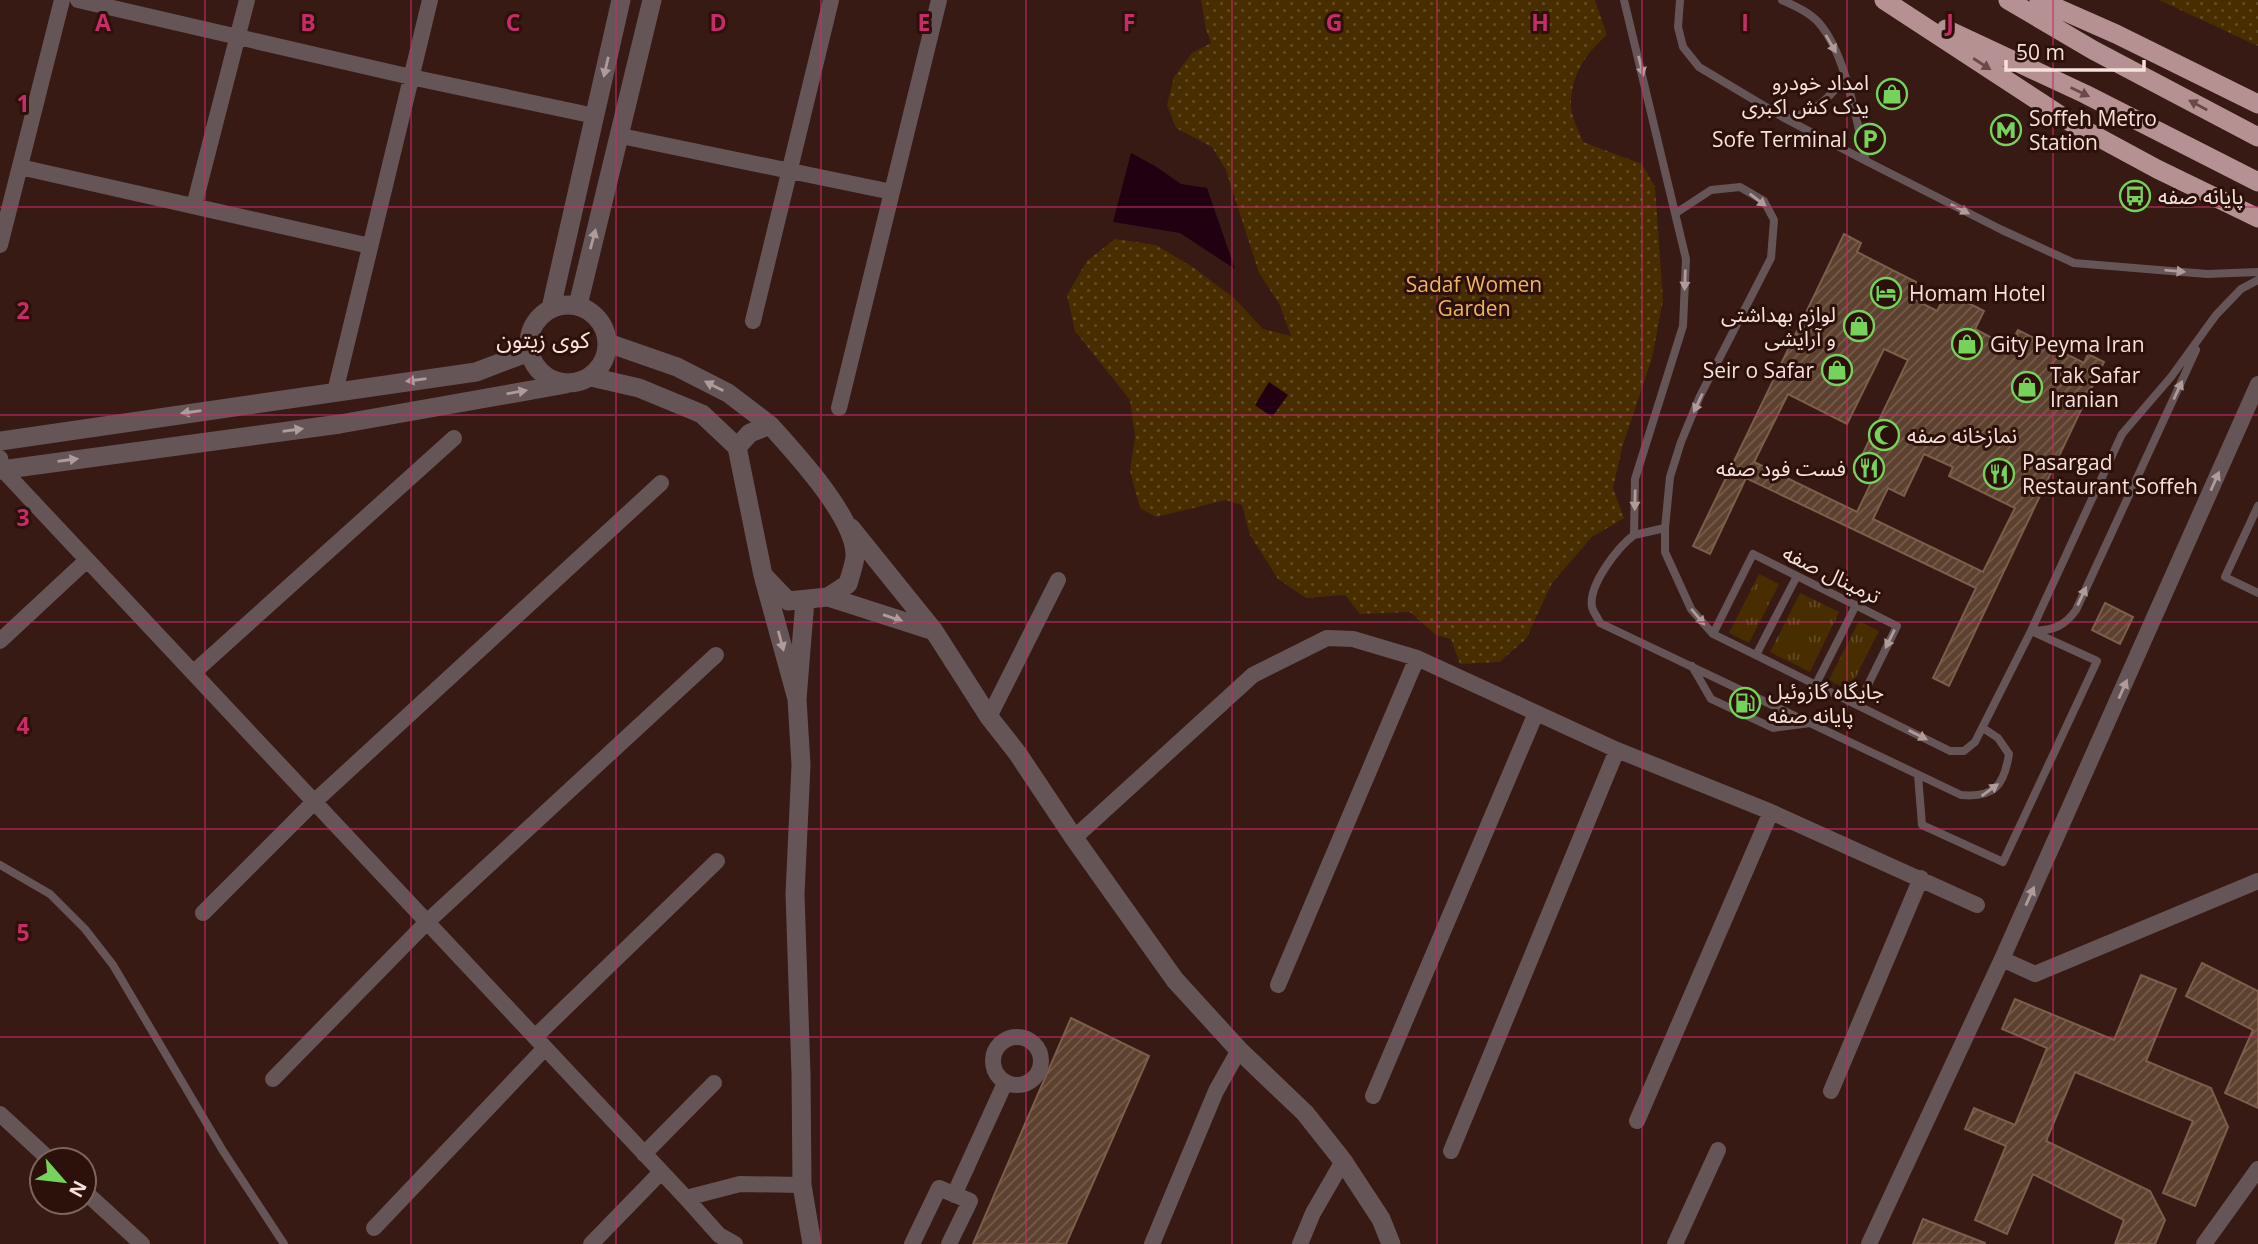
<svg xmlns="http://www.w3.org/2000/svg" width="2258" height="1244" font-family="'Open Sans','Noto Sans Arabic',sans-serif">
<defs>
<pattern id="grass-tufts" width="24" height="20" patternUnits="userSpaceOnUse" patternTransform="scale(1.75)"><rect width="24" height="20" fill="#472d00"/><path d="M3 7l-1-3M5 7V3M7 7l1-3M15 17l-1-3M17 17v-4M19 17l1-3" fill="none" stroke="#624b25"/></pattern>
<pattern id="park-dots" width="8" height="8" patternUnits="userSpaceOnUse" patternTransform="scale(1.75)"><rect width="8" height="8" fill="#472d00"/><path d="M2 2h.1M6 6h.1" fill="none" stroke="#624b25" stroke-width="1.8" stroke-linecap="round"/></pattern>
<pattern id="building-hatch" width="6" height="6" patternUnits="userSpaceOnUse" patternTransform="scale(1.75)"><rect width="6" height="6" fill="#5d412f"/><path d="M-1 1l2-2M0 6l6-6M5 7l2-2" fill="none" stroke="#755c4d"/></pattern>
</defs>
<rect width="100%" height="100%" fill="#371a13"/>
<path fill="url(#grass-tufts)" d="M1759 574 1779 584 1749 643 1729 633Z
M1800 593 1839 612 1810 672 1770 652Z
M1859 621 1879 631 1849 690 1829 680Z"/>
<path fill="url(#park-dots)" d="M1201 0H1595L1607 35C1585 54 1571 75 1571 105 1571 117 1579 131 1583 142L1642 164 1655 187 1663 300 1652 358 1622 448 1613 488 1624 518 1592 537 1552 583 1526 639 1499 662 1460 664 1451 639 1436 635 1410 612 1360 614 1345 595 1306 598 1278 579 1250 535 1242 505 1226 500 1156 517 1140 508 1130 471 1135 437 1130 400 1075 331 1067 295 1087 261 1115 239 1156 245 1194 268 1234 298 1263 329 1291 336 1280 305 1259 273 1226 170 1212 147 1176 128 1167 105 1174 77 1192 53 1211 43 1206 29Z
M2159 0H2258V46Z"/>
<path fill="#210011" d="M1131 153 1155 166 1181 184 1207 188 1235 269 1180 233 1113 222Z
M1269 382 1288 395 1272 417 1255 405Z"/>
<path fill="url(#building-hatch)" stroke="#7c5e4b" stroke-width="2" fill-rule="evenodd" d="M1844 234 1861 243 1857 252 1916 282 1909 297 1937 311 1947 292 1984 311 1975 329 2009 347 2018 330 2084 363 2088 354 2104 362 1949 686 1933 678 1976 588 1746 478 1710 554 1693 546ZM1884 349 1908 360 1854 472 1872 481 1857 512 1754 462 1788 394 1847 424ZM1924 454 1953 467 1949 476 2015 508 1983 572 1873 519 1888 488 1904 496Z
M2105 603 2133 617 2120 644 2092 630Z
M2202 963 2258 991V1108L2225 1093 2253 1030 2186 996Z
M2141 975 2176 989 2146 1061 2211 1088 2228 1127 2195 1206 2163 1193 2193 1121 2075 1072 2046 1141 2150 1191 2165 1220 2155 1244H2115L2124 1220 2033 1174 2007 1234 1975 1220 2006 1146 1965 1129 1974 1108 2015 1125 2047 1048 2002 1029 2015 999 2114 1040Z
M1071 1018 1149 1056 1066 1244H973Z
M1923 1219 1985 1243V1244H1913Z"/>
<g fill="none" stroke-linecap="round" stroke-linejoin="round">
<path stroke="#665557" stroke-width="8" d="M1624 0 1686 259 1683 326 1635 479 1634 535C1618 547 1588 585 1592 607 1593 612 1598 618 1600 623L1961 795C1994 798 2004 786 2009 754L1998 738 1983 728
M1680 0 1678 27 1683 47 1699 67 1786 119 1866 161
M1782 0C1795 6 1809 12 1819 23 1846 54 1856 120 1866 161L2002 230 2074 263 2207 274 2258 272
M1786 119C1816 111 1826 102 1845 77
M1676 213 1711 190 1740 187 1764 201 1774 220 1771 258 1700 396 1681 442 1670 477 1665 528V552L1691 609 1713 634 1950 751H1964L1975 742 2031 631 2122 434 2171 377 2216 315 2241 289 2258 280
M2258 506 2225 577 2258 593
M1634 535 1665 528
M2034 631C2053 630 2064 627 2076 610L2196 350
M1713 634 1753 554 1897 626 1858 705
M1756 655 1797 576
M1692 666 1711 699 1773 728 1810 723
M1816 684 1856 605
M1918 775 1922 825 2003 862 2097 661 2031 631
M0 865 50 894 85 929 113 965 223 1151 284 1244"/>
<path stroke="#665557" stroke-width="16" d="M78 0 411 77 595 116
M621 136 892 192
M20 167 370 246
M194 206 247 0
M0 245 62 0
M753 321 831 0
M335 392 430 0
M839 408 939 0
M0 458 2 469 686 1198
M0 641 87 560
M193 673 454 438
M989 717 1058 580
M1074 838 1253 675 1327 638 1353 639 1417 658 1617 750 1771 812 1977 905
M203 913 314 802 661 483
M2002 959 2035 974 2258 881
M1278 985 1417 658
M535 1037 717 861
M993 1061a24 24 0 1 1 48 0a24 24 0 1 1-48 0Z
M273 1079 427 922 716 655
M1831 1091 1921 878
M1373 1096 1536 713
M0 1114 50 1160
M1637 1121 1771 812
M1451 1151 1617 750
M644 1154 714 1083
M84 1191 142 1244
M954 1195 1005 1083
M374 1228 545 1048
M591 1244 661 1172
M735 1244 719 1235 686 1198 740 1184 802 1185
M912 1244 939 1188 970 1201 949 1244
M1152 1244 1216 1091 1239 1050
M1300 1244 1313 1213 1343 1161
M1675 1244 1718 1150
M1869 1244 2002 959 2258 384
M2204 1244 2258 1169"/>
<path stroke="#665557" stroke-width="19" d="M529 344a39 39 0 1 1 78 0a39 39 0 1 1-78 0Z
M578 305 652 0
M551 308 621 0
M608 343 677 367 728 393 770 425
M591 377 639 388 702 414 737 447
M770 425C795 453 857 519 855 557 854 566 850 576 848 584L828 597 788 601 763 575 737 447 750 433Z
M0 441 476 372 529 352
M0 470 340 424 566 384
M764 579 797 699 805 600
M828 597 934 631 851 528
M934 631 989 717 1018 754 1074 838 1175 980 1239 1050 1305 1113 1343 1161 1381 1219 1391 1244
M797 699 801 765 795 894 801 1074 802 1185 812 1244"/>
<path stroke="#b69194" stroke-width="19" d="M1884 0 2072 123 2157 169 2258 218
M2008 0 2093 50 2258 137
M2039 0 2116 34 2258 104
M1946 29 2085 94 2258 182"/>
</g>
<defs><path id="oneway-solid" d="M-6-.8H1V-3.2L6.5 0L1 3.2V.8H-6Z" transform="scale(1.75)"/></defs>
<g fill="#ae9b9a">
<use href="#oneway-solid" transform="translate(1831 44) rotate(60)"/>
<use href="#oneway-solid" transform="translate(1641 66) rotate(76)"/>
<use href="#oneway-solid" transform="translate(606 67) rotate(103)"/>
<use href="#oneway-solid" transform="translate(1758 200) rotate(38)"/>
<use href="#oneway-solid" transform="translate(1960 209) rotate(27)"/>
<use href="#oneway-solid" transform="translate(593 239) rotate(-75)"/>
<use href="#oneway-solid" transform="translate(2175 271) rotate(5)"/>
<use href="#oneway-solid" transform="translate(1685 280) rotate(92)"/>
<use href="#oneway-solid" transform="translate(416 380) rotate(172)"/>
<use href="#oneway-solid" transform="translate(714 386) rotate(-153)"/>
<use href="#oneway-solid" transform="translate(2178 390) rotate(-65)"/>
<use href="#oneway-solid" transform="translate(517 392) rotate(-10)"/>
<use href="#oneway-solid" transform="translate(1698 403) rotate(115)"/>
<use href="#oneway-solid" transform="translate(191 412) rotate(172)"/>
<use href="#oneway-solid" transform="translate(293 430) rotate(-8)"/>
<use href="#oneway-solid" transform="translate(68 460) rotate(-8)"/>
<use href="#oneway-solid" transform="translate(2215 481) rotate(-66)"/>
<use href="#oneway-solid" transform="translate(1635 500) rotate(91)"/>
<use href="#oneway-solid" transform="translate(2082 596) rotate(-65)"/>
<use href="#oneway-solid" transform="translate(1698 617) rotate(50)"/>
<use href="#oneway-solid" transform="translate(893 618) rotate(19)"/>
<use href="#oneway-solid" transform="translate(1890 639) rotate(116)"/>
<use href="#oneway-solid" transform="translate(781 641) rotate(75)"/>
<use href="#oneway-solid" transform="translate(2123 689) rotate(-66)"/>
<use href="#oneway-solid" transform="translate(1918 735) rotate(27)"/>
<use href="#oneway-solid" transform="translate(1990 790) rotate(-36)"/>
<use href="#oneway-solid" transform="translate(2030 896) rotate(-66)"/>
</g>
<g fill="#6a4a48">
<use href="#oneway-solid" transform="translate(1982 64) rotate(33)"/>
<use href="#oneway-solid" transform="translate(2080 92) rotate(26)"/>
<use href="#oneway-solid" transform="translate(2198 105) rotate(-152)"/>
</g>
<path fill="none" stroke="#c72c68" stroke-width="2" stroke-opacity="0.55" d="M205 0V1244M411 0V1244M616 0V1244M821 0V1244M1026 0V1244M1232 0V1244M1437 0V1244M1642 0V1244M1847 0V1244M2053 0V1244M0 207H2258M0 415H2258M0 622H2258M0 829H2258M0 1037H2258"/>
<defs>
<g id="shop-ring" transform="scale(1.575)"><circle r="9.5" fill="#2c100a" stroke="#76d25a" stroke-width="1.5"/><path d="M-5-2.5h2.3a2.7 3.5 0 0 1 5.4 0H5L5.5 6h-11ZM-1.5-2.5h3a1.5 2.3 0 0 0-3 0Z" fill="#76d25a"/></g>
<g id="metro-ring" transform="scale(1.575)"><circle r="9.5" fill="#2c100a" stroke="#76d25a" stroke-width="1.5"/><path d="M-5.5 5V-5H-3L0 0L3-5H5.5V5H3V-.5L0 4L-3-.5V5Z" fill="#76d25a"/></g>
<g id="parking-ring" transform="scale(1.575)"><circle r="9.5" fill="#2c100a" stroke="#76d25a" stroke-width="1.5"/><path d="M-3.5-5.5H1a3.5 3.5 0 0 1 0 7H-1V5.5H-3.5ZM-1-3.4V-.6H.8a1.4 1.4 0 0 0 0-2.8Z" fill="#76d25a"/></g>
<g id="bus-ring" transform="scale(1.575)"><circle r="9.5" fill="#2c100a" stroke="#76d25a" stroke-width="1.5"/><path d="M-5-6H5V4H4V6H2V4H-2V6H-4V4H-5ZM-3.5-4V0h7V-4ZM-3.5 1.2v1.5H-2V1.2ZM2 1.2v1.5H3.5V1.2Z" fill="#76d25a"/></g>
<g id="hotel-ring" transform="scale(1.575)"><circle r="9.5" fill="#2c100a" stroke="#76d25a" stroke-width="1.5"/><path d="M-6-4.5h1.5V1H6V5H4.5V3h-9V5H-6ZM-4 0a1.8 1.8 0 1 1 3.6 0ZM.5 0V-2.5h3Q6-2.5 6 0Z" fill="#76d25a"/></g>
<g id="mosque-ring" transform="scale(1.575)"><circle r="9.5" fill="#2c100a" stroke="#76d25a" stroke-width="1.5"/><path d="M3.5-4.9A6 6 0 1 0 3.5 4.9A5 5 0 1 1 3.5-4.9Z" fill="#76d25a"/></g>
<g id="restaurant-ring" transform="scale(1.575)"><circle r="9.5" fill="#2c100a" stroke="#76d25a" stroke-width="1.5"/><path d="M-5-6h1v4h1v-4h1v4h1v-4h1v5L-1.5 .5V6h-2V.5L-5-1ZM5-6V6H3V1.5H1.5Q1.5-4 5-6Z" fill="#76d25a"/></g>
<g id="fuel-ring" transform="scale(1.575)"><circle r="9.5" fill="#2c100a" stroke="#76d25a" stroke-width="1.5"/><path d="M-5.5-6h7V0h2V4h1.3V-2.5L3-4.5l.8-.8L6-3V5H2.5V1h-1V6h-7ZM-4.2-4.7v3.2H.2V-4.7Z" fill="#76d25a"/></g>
</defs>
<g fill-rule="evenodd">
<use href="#shop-ring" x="1892" y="94"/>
<use href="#metro-ring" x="2006" y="130"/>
<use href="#parking-ring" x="1870" y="139"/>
<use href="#bus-ring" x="2135" y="196"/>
<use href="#hotel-ring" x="1886" y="293"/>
<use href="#shop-ring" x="1859" y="326"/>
<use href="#shop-ring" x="1967" y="344"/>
<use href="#shop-ring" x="1837" y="370"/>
<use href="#shop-ring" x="2027" y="387"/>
<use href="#mosque-ring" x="1884" y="435"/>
<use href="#restaurant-ring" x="1869" y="468"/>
<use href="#restaurant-ring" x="1999" y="474"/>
<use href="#fuel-ring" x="1745" y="703"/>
</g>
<g text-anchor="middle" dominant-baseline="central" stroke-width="6" stroke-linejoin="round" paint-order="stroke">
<g font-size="21" fill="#f6e1dc" stroke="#2c100a" text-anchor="start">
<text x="1869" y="82" text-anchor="end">امداد خودرو<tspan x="1869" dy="24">یدک کش اکبری</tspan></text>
<text x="2029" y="118">Soffeh Metro<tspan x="2029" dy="24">Station</tspan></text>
<text x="1847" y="139" text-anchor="end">Sofe Terminal</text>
<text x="2158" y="196">پایانه صفه</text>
<text x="1909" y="293">Homam Hotel</text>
<text x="1836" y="314" text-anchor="end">لوازم بهداشتی<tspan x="1836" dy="24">و آرایشی</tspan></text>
<text x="1990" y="344">Gity Peyma Iran</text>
<text x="1814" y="370" text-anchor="end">Seir o Safar</text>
<text x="2050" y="375">Tak Safar<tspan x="2050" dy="24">Iranian</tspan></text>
<text x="1907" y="435">نمازخانه صفه</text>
<text x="2022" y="462">Pasargad<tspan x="2022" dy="24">Restaurant Soffeh</tspan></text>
<text x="1846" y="468" text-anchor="end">فست فود صفه</text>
<text x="1768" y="691">جایگاه گازوئیل<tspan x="1768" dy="24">پایانه صفه</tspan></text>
</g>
<g font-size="21" fill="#efb55e" stroke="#2c100a">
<text x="1474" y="284">Sadaf Women<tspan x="1474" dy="24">Garden</tspan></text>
</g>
<g font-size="21" fill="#f6e1dc" stroke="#2c100a">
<text transform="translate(1832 574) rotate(26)">ترمینال صفه</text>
</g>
<g font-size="23" fill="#f6e1dc" stroke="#2c100a">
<text x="543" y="339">کوی زیتون</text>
</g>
</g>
<g font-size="23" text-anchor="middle" font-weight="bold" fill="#c72c68" stroke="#2c100a" stroke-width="6" stroke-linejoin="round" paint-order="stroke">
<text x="103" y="31">A</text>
<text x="308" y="31">B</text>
<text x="513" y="31">C</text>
<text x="718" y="31">D</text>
<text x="924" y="31">E</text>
<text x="1129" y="31">F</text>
<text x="1334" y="31">G</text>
<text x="1540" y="31">H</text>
<text x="1745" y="31">I</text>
<text x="1950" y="31">J</text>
<text x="23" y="112">1</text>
<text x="23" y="319">2</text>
<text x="23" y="526">3</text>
<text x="23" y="734">4</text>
<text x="23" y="941">5</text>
</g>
<g transform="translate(63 1181) rotate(118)"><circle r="33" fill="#2c100a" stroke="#7d645e" stroke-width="2"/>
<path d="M0-5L12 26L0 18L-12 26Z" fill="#76d25a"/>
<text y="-10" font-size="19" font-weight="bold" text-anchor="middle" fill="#f6e1dc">N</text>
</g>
<path d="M2006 60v10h138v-10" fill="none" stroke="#f6e1dc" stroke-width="3.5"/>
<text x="2016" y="60" font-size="21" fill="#f6e1dc" stroke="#2c100a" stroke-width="5" paint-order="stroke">50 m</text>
</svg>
